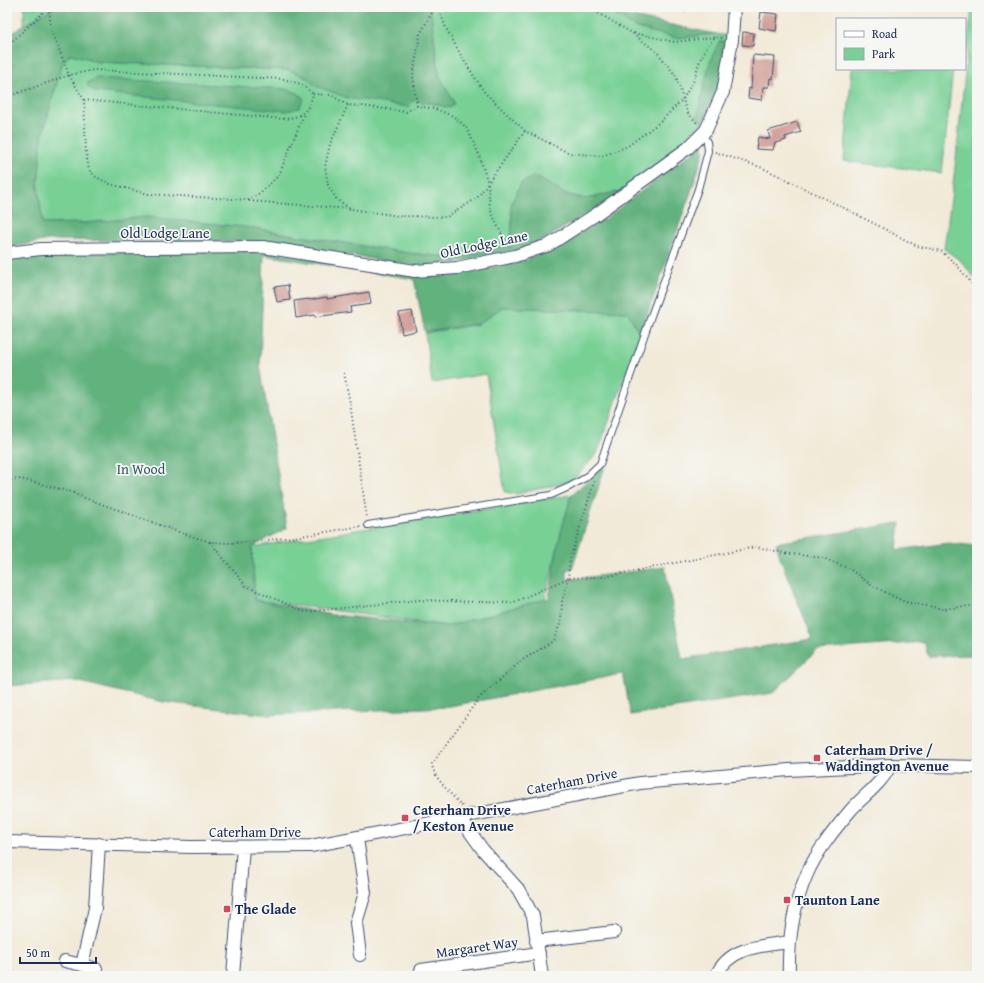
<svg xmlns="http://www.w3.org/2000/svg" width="984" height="983" font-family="'Gentium Book Plus',serif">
<rect width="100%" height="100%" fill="#f6f6f2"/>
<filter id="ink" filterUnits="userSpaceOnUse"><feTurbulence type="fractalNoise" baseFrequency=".025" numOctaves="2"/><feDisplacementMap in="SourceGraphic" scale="8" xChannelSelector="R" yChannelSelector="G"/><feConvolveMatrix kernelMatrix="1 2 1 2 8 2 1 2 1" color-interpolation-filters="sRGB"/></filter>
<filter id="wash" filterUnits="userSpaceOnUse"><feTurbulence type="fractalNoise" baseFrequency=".012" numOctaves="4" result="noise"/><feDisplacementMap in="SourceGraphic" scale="16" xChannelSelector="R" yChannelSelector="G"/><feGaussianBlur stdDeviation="0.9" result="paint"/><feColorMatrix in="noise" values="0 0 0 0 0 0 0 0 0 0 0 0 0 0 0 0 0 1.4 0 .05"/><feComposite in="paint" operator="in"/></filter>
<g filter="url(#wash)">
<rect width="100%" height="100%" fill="#f2ead8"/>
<path fill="#78d095" stroke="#4a807a" d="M24 7H55L24 25Z
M430 7H605L609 11 634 27 676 38 716 34 729 36 703 124 684 145 625 190 586 199 565 194 535 176 511 205 512 224 510 249 500 246 493 251 445 257 408 253 299 236 254 228 84 223 42 224 38 187 42 136 62 64 70 54 85 57 97 62 289 70 307 78 316 86 351 99 413 100 436 104 450 108 454 103 439 75Z
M972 7H977V281L961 261 944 249 954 177Z
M852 69H953L942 173 844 161Z
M502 307 628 312 640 335 597 454 572 481 517 494 505 492 486 374 432 383 425 333 478 324Z
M571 495 545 599 449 626 255 600 252 547Z"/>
<path fill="#62b27e" stroke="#3e706e" d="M55 7H430L439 75 454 103 450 108 436 104 413 100 408 107 364 100 351 99 316 86 307 78 289 70 97 62 84 57 70 54 62 64 42 136 38 187 43 224 84 223 147 217 254 228 299 236 408 253 445 257 493 251 500 246 510 248 512 224 511 205 521 183 535 176 565 194 586 199 625 190 547 238 518 250 457 262 418 266 260 242 48 240 7 248V37L24 25Z
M605 7H612L623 15 716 34 676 38 634 27 609 11Z
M720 41 728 42 719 89 703 124 698 119V112C704 91 707 59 720 41Z
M96 78 285 89 298 93 304 99 299 108 286 111 95 92 89 88 87 83Z
M702 143 704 151 693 186 640 335 628 312 502 307 478 324 425 332 414 279 264 255 260 365 287 528 252 547 255 600 333 615 449 626 549 598 558 544 571 495 586 482 608 457 572 569H567V580L665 567 682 659 813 639 781 561 776 543 900 523 897 550 949 543 977 546V655L928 656 924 642 817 650 773 693 631 715 623 674 445 707 269 715 163 702 76 681 7 686V258L31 254 263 250 418 276H446L523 261 560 244 605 219 691 153Z"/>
<g id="blocks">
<path fill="#ce9a93" d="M761 12 778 14 776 31 759 28Z
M743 32 754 33 753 46 742 45Z
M753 55 775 57 773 79 770 78 769 87H763L762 100 748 98 749 88 751 89Z
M797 122 801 132 785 137 786 140 775 143 773 150 756 149 758 137 770 139 768 131Z
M288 285 290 300 277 302 274 287Z
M369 292 371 304 350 307 351 312 315 317V315L296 318 294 301 309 299V300L327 297V299Z
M412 311 416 331 402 334 399 313Z"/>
</g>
</g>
<g filter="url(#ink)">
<use href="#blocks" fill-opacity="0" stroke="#3b4b70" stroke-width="1"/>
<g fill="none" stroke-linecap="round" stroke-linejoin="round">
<g stroke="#3b4b70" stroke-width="8">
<path id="lane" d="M684 8V7
M368 525 551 495 569 487 585 478 600 464 652 313 698 189 708 151 707 142 703 134"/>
</g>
<g stroke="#3b4b70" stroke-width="14">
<path id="street" d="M7 253 41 249 263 247 415 271 457 268 515 256 549 245 595 215 688 148 706 130 723 92 732 40 734 7
M460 818 483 850 518 889 533 916 542 976
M357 838 365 893 356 923 360 955
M7 842 191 847 311 846 640 783 789 770 890 765 977 767
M536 941 614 932
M65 961 82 965 95 908 99 844
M82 965 96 969
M421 970 539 953
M233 976 243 847
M716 976C729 946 762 946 790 942
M789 976C788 941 793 906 807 874 817 851 834 830 850 811 863 796 883 783 890 765"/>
</g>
<path stroke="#3b4b70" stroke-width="2" stroke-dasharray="1 3" stroke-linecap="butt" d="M439 7 445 26 463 59 485 93 525 131 569 153 602 156 628 146 660 122 683 99 694 80 700 60 708 45 715 37
M588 7 632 33 657 52 676 76 687 112 697 123
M634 33 675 42 715 37 723 38
M7 46 49 7
M313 94 331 95 348 105 363 106 406 112 417 106 435 109 453 116 466 127 478 152 488 183 490 209 500 231 509 246
M7 97 69 75 51 29 49 7
M84 100 283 119C301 117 308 113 313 94L301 84 283 79 94 70 69 75 84 100 86 154 89 170 96 177 110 184 148 194 248 200 260 193 279 175 304 114
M348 105 330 144 325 167 328 185 337 200 351 209 399 216 447 217 477 198 525 131
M417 106 413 76 420 34 435 7
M715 152 763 168 850 211 917 246 941 251 956 264 977 290
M249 201 350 209
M344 373 350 403 367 519
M7 480 21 479 71 492 85 498 179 532 210 542 231 543 247 542 295 537 362 526
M210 542 246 586 305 612 419 600 512 603 568 578 604 577 756 547 785 553 823 558 850 569 871 585 905 602 943 609 977 605
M462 806C453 796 432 776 432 764L479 698 521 661 553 641 561 622 562 601 568 578 570 559 595 479"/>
<use href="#lane" stroke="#fff" stroke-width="6"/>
<use href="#street" stroke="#fff" stroke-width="12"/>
</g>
</g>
<g fill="#d1495b" stroke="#f6f6f2" stroke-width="1.5">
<rect x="813" y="754" width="8" height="8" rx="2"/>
<rect x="401" y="814" width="8" height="8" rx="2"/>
<rect x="783" y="896" width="8" height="8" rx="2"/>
<rect x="223" y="905" width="8" height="8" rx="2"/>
</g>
<g text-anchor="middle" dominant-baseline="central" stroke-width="3.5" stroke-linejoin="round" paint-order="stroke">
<g font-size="14" fill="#1b2f5e" stroke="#f6f6f2">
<text x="165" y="233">Old Lodge Lane</text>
<text transform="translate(484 244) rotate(-12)">Old Lodge Lane</text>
<text transform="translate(572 781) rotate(-11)">Caterham Drive</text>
<text x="255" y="832">Caterham Drive</text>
<text transform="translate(477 947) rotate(-8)">Margaret Way</text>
</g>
<g font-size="14" fill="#32576c" stroke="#f6f6f2">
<text x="141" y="469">In Wood</text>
</g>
<g font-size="14" font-weight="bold" fill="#1b2f5e" stroke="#f6f6f2" text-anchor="start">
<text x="825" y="750">Caterham Drive /<tspan x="825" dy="16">Waddington Avenue</tspan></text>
<text x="413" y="810">Caterham Drive<tspan x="413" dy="16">/ Keston Avenue</tspan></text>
<text x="795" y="900">Taunton Lane</text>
<text x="235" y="909">The Glade</text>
</g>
</g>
<rect width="984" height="983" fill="none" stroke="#f6f6f2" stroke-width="24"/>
<rect x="836" y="18" width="130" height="52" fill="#f6f6f2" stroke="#9ea6b7"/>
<rect x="844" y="31" width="20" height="6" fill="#ffffff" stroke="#9ea6b7"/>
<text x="872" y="38" font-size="12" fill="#1b2f5e">Road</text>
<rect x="844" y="48" width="20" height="12" fill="#78d095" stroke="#9ea6b7"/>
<text x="872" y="58" font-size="12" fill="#1b2f5e">Park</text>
<path d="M20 957v6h76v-6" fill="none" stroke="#1b2f5e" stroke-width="2"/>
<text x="26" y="957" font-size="12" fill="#1b2f5e" stroke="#f6f6f2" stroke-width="3" paint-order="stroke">50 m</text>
</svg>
